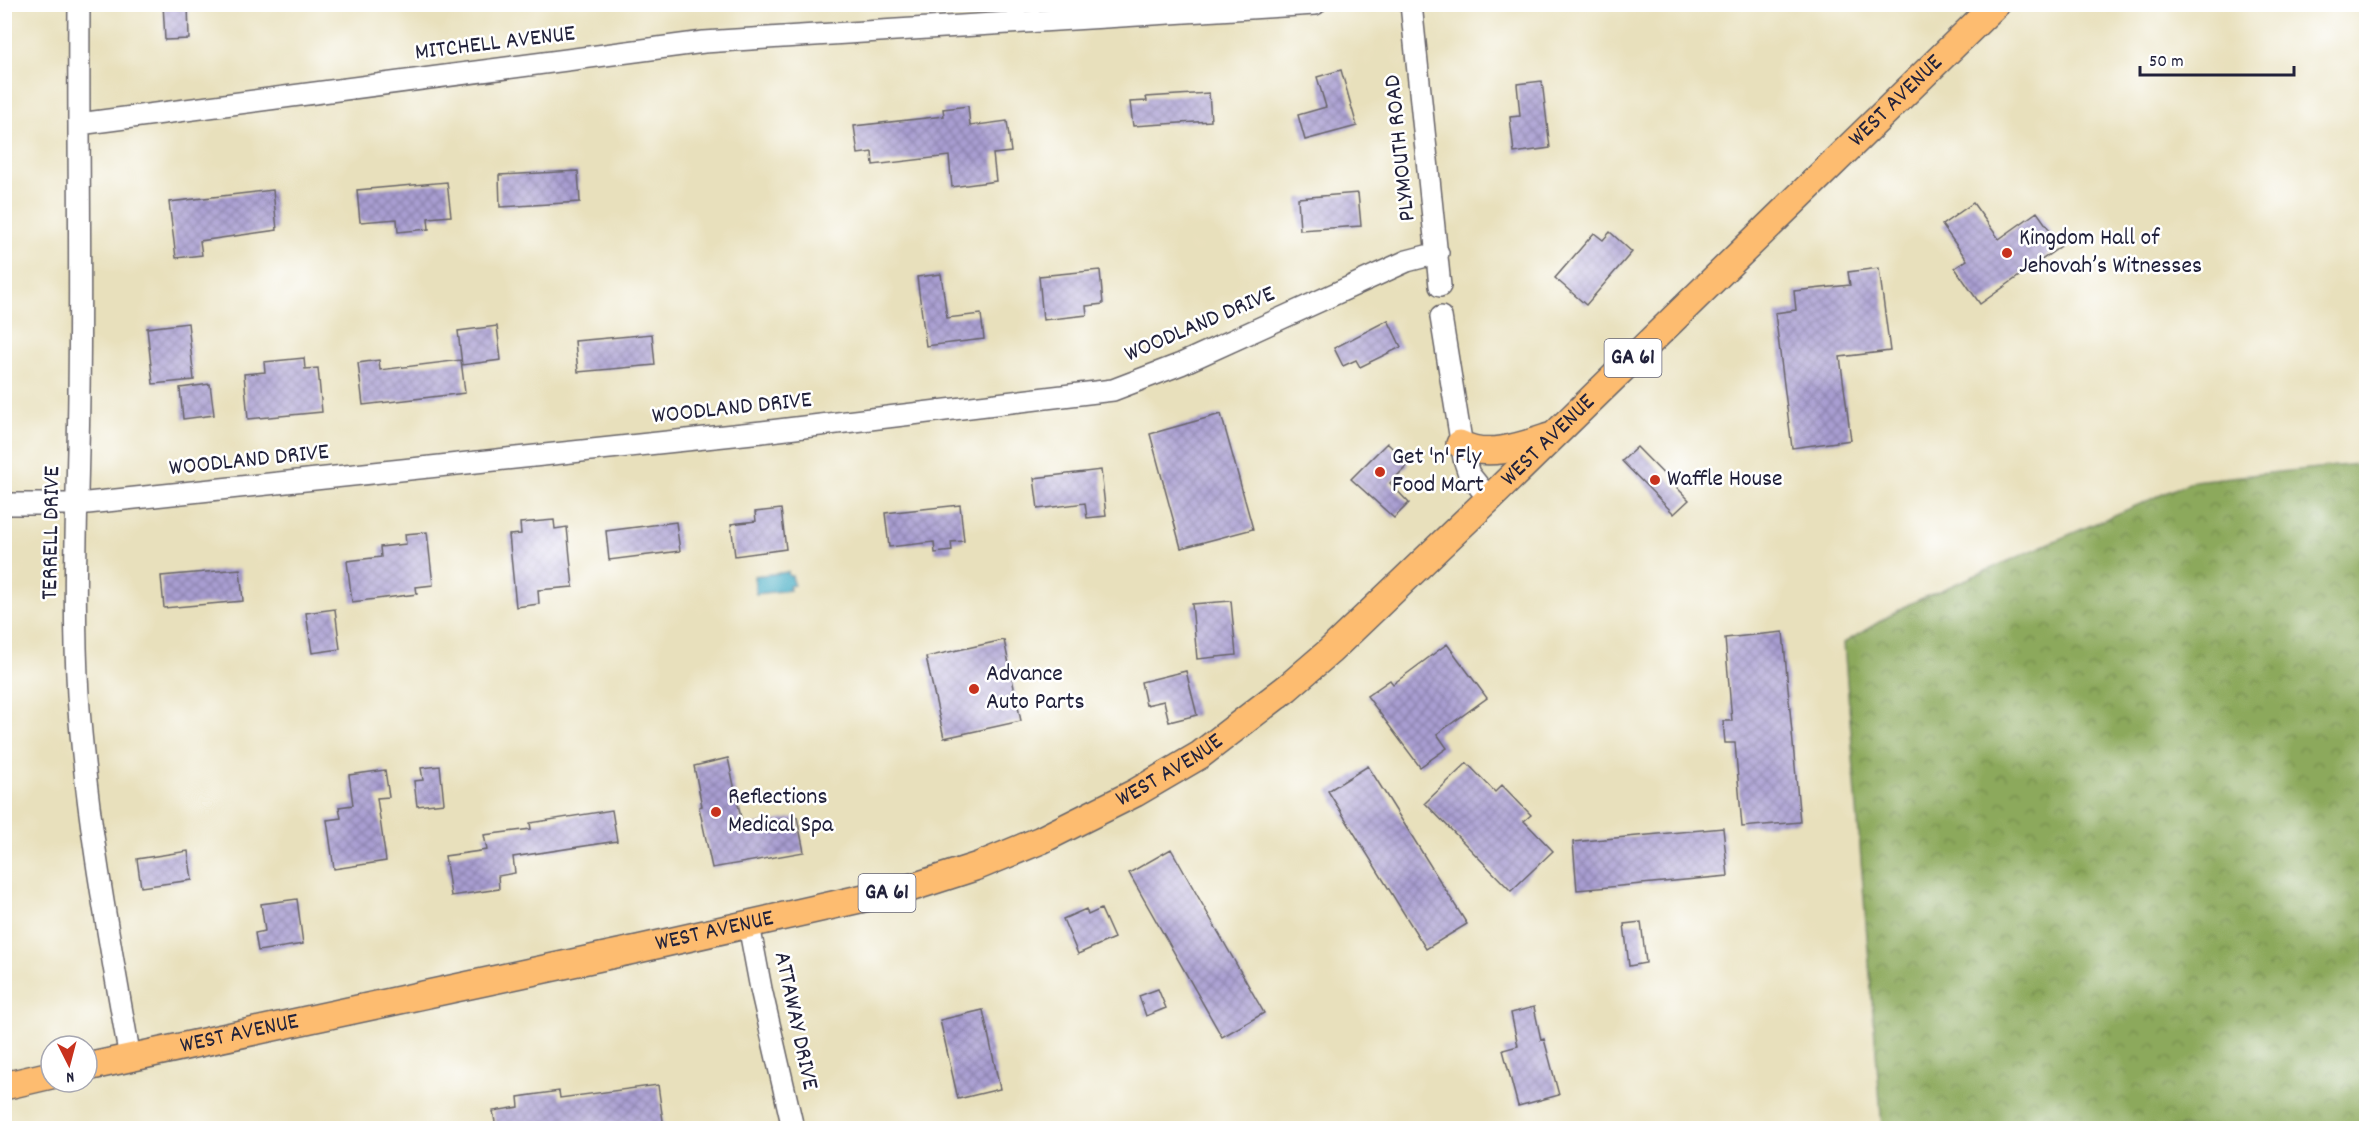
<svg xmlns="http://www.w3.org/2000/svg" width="2371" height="1133" font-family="Dekko,sans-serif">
<defs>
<pattern id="forest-crowns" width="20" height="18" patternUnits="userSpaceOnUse" patternTransform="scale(1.5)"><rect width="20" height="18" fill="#8ca95c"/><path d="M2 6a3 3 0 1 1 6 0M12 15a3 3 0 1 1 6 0" fill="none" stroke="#72894d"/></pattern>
<pattern id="building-cross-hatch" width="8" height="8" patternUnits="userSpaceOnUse" patternTransform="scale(1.5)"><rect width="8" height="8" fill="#a99ed1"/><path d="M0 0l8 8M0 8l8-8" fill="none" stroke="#8980ab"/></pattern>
</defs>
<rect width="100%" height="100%" fill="#fff"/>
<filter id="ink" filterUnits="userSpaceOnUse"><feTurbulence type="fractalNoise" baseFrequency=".0167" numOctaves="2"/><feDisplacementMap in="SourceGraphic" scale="12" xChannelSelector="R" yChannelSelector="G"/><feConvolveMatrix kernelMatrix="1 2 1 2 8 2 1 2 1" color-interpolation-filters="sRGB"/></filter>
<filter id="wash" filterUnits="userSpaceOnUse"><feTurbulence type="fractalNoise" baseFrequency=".008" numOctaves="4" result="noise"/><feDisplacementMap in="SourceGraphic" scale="24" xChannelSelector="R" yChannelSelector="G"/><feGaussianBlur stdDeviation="1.35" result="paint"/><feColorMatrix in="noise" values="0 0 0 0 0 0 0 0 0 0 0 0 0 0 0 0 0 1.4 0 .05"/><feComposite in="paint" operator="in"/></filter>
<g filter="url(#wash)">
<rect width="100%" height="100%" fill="#e8e0bc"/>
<path fill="url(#forest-crowns)" stroke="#57664c" stroke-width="1.5" d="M2366 463V1128H1882L1844 643 1909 604 2193 481Z"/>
<path fill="#43abc2" stroke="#32667e" stroke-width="1.5" d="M788 572 789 576H792L794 585 789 586 790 590 756 594 754 576Z"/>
<g id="blocks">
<path fill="url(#building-cross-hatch)" d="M163 4H188L189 39 165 40Z
M1341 70 1357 126 1305 140 1298 115 1326 107 1317 77Z
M1542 81 1550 148 1514 153 1510 117 1520 116 1517 84Z
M1209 93 1211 121 1133 126 1130 102 1147 101 1146 97Z
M968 106 970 126 1007 121 1011 152 993 154 996 181 952 187 949 156 873 165 872 152 858 154 854 126 944 116 943 109Z
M578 171 580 202 500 207 499 175Z
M447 182 451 216 428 218 429 229 398 232 397 219 360 222 357 190Z
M273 190 277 230 200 241 202 255 176 258 169 202Z
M1358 193 1361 226 1300 230 1298 198Z
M1973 203 1999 239 2037 212 2061 246 1980 304 1955 268 1967 260 1942 225Z
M1610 232 1632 252 1586 305 1555 278 1594 233 1603 240Z
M1879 268 1890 351 1840 357 1851 440 1792 448 1775 313 1796 310 1794 291 1850 285 1848 272Z
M1100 270 1103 304 1086 306 1087 315 1043 320 1039 276Z
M941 274 947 318 981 314 984 339 926 346 917 277Z
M1388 320 1401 347 1360 367 1356 360 1343 366 1334 348Z
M188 323 194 380 153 384 147 328Z
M497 326 501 360 462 365 458 331Z
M652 334 655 365 578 372 575 341Z
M304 358 305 369 318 368 322 412 248 419 244 374 265 372 264 362Z
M379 360 380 370 461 360 465 393 363 405 358 363Z
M210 384 214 415 183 419 180 388Z
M1221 414 1253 529 1181 548 1150 434Z
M1387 443 1409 464 1390 483 1409 503 1394 518 1351 479Z
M1637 447 1689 500 1674 514 1622 461Z
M1101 470 1106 516 1087 518 1085 503 1038 509 1034 478Z
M960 505 964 541 951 542 952 551 935 553 934 542 889 547 885 513Z
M781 509 786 549 735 556 731 524 756 521 755 512Z
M554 520 555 529 567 527 573 587 538 590 539 604 516 607 509 535 521 534 520 523Z
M676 522 680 551 609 560 606 531Z
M427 532 433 585 416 587 417 594 352 602 347 561 381 557 380 547 406 544 405 534Z
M240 569 243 601 164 608 161 576Z
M1231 601 1236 655 1197 659 1192 604Z
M335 609 340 649 312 653 306 613Z
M1783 632 1800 822 1742 827 1735 743H1725L1723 721H1732L1725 638Z
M1004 640 1021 721 944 738 926 657Z
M1447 644 1487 698 1437 734 1447 748 1420 767 1367 696 1390 680 1393 684Z
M1186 671 1197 715 1169 722 1164 701 1146 705 1141 682Z
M728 758 743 827 797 817 804 852 712 868 699 807 702 806 694 766Z
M1467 763 1495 792 1502 785 1531 815 1524 821 1553 851 1511 891 1425 803Z
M440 766 444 803 417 806 414 781 423 780 421 768Z
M1368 766 1467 924 1426 949 1328 791Z
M385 770 389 797 377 798 386 861 334 869 327 820 341 818 339 807 353 805 349 775Z
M612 810 617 841 513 857 515 873 498 876 499 889 451 896 445 856 487 850 484 835 531 829 530 823Z
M1723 828 1728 876 1577 890 1573 842Z
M1171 849 1264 1013 1222 1037 1129 873Z
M188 851 192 880 141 887 137 859Z
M297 899 303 944 258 951 255 933 265 931 261 904Z
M1086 909 1088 915 1101 909 1114 938 1078 954 1063 919Z
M1641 922 1646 963 1629 966 1624 924Z
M1158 989 1166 1008 1146 1016 1139 996Z
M1534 1007 1541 1040 1544 1039 1559 1095 1518 1106 1503 1050 1518 1046 1511 1013Z
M983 1010 1000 1089 958 1099 940 1020Z
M658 1085 664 1128H496L493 1111 519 1107 518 1097 559 1091 560 1098Z"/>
</g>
</g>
<g filter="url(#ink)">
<use href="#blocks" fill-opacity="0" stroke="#676468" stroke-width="1.5"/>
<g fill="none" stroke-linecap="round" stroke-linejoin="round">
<g stroke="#676468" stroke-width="24">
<path id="minor" d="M79 4C78 134 81 263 79 392 78 493 72 595 78 695 86 817 109 938 130 1058
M1411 4 1440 286
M79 124 704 42 1315 4
M1441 317 1464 459 1469 474 1489 499
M4 504H78L762 432 1113 390 1181 364 1407 261 1438 253
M749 925 761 989 793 1128"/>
</g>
<g stroke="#676468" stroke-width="30">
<g id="major">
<path d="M1460 444C1487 459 1522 446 1549 437"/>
<path id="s1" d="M87 1067 638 949 913 887 978 866 1041 840 1135 793 1200 755 1287 688 1330 651 1489 499 1996 4"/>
<path d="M4 1086 51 1075"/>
</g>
</g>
<use href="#minor" stroke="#fff" stroke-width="21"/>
<use href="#major" stroke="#fdbc6f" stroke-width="27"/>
</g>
</g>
<g fill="#c8321e" stroke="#fff" stroke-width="2">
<circle cx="2007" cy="253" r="6"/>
<circle cx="1380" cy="472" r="6"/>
<circle cx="1655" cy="480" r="6"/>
<circle cx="974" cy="689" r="6"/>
<circle cx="716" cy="812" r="6"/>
</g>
<g text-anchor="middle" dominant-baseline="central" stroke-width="5" stroke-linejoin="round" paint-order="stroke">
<g fill="#fff" stroke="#646476" stroke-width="1.5">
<rect x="1604.5" y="339" width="57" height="38" rx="4.5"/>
<rect x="858.5" y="874" width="57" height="38" rx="4.5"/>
</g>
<g font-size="22" font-weight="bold" fill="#22223b">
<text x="1633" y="358">GA 61</text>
<text x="887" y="893">GA 61</text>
</g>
<g font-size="24" fill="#22223b" stroke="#fff">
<text transform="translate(495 44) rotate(-7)">MITCHELL AVENUE</text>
<text stroke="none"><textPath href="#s1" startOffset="2118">WEST AVENUE</textPath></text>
<text transform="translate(1401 148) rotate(-96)">PLYMOUTH ROAD</text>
<text transform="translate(1200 325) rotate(-23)">WOODLAND DRIVE</text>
<text transform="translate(732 409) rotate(-6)">WOODLAND DRIVE</text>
<text stroke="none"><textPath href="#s1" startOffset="1632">WEST AVENUE</textPath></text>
<text transform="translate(249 461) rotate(-6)">WOODLAND DRIVE</text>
<text transform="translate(52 533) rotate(-89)">TERRELL DRIVE</text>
<text stroke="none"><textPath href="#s1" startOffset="1128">WEST AVENUE</textPath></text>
<text stroke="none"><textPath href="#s1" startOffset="642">WEST AVENUE</textPath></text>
<text transform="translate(795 1021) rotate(78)">ATTAWAY DRIVE</text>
<text stroke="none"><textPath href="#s1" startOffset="156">WEST AVENUE</textPath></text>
</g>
<g font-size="24" fill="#22223b" stroke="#fff" text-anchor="start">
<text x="2019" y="239">Kingdom Hall of<tspan x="2019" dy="28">Jehovah’s Witnesses</tspan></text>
<text x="1392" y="458">Get 'n' Fly<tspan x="1392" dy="28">Food Mart</tspan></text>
<text x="1667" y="480">Waffle House</text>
<text x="986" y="675">Advance<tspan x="986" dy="28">Auto Parts</tspan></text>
<text x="728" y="798">Reflections<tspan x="728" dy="28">Medical Spa</tspan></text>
</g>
</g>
<rect width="2371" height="1133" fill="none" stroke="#fff" stroke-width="24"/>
<g transform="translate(69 1064) rotate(174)"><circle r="28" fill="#ffffff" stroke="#a7a7b1" stroke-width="1.5"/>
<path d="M0-4.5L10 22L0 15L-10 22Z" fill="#c8321e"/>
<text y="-9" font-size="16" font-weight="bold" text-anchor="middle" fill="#22223b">N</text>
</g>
<path d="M2140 66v9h154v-9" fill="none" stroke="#22223b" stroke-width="3"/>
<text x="2149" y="66" font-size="18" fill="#22223b" stroke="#ffffff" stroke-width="4.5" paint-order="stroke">50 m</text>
</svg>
